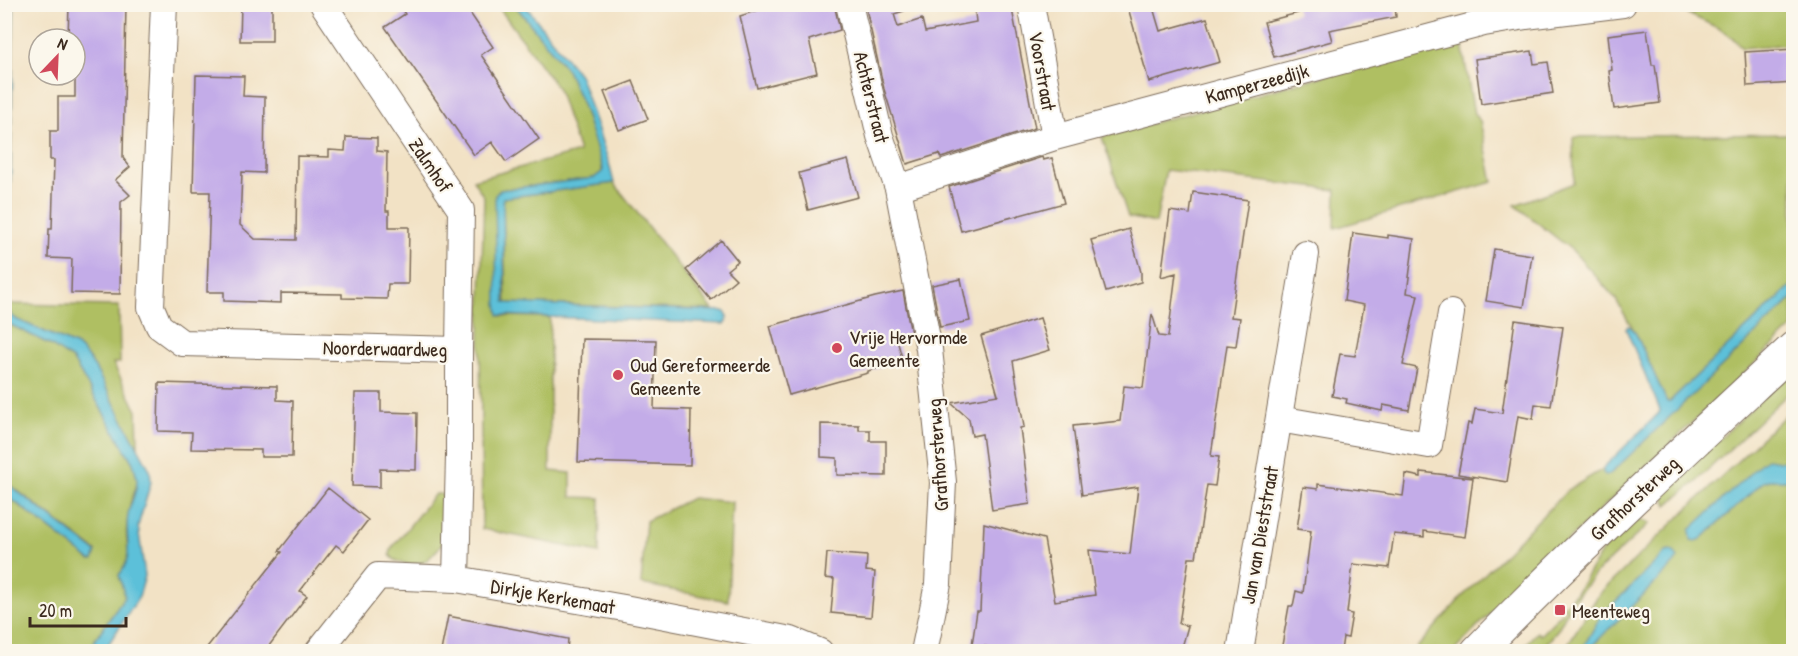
<svg xmlns="http://www.w3.org/2000/svg" width="1798" height="656" font-family="'Patrick Hand',sans-serif">
<rect width="100%" height="100%" fill="#fbf7ec"/>
<filter id="ink" filterUnits="userSpaceOnUse"><feTurbulence type="fractalNoise" baseFrequency=".0167" numOctaves="2"/><feDisplacementMap in="SourceGraphic" scale="12" xChannelSelector="R" yChannelSelector="G"/><feConvolveMatrix kernelMatrix="1 2 1 2 8 2 1 2 1" color-interpolation-filters="sRGB"/></filter>
<filter id="wash" filterUnits="userSpaceOnUse"><feTurbulence type="fractalNoise" baseFrequency=".008" numOctaves="4" result="noise"/><feDisplacementMap in="SourceGraphic" scale="24" xChannelSelector="R" yChannelSelector="G"/><feGaussianBlur stdDeviation="1.35" result="paint"/><feColorMatrix in="noise" values="0 0 0 0 0 0 0 0 0 0 0 0 0 0 0 0 0 1.4 0 .05"/><feComposite in="paint" operator="in"/></filter>
<g filter="url(#wash)">
<rect width="100%" height="100%" fill="#f2e2c5"/>
<path fill="#afbf62" stroke="#757440" stroke-width="1.5" d="M497 5H515L567 70 582 104 602 164V172L594 178 500 190 501 316 550 317V471L571 473V497L600 498 599 553 482 529 480 331 484 197 473 180 579 152 558 89Z
M1730 5H1793V44L1742 48C1726 27 1701 22 1679 9Z
M1461 38 1474 114 1480 121 1493 182 1335 228 1336 190 1166 170 1156 223 1128 217 1102 137Z
M1793 134V284L1674 397 1669 402H1667L1636 334 1615 298 1573 251 1515 205 1574 183 1573 137Z
M614 183 713 310 506 303 503 198Z
M1793 298V327L1488 616 1454 651 1413 652 1459 600 1568 490 1603 469 1606 475H1609Z
M8 304 119 306 120 363H113L137 411 138 448 95 368 86 355 77 346 16 319 10 314Z
M5 322 49 344 73 360 133 463C135 468 136 473 137 478 138 487 134 493 131 501 129 508 128 517 127 525 124 546 135 556 119 575L125 597 87 651H5L4 494 90 560 93 559 96 551 5 481Z
M1793 369V389L1692 485 1667 505 1663 493Z
M1793 408V463L1784 461 1690 530 1701 539 1763 482 1768 480H1793V651H1589L1671 551 1666 552 1601 616 1581 651 1563 652 1599 594Z
M435 494H441L444 497V542C432 555 426 567 407 564 399 563 394 561 390 555L391 549Z
M692 498 732 502 728 601 641 584 646 521Z
M1637 518 1650 523 1597 572 1573 601 1558 629 1541 651 1518 652 1537 632 1540 635 1566 609 1563 607 1578 590 1604 548Z"/>
<path fill="#5bc0d9" stroke="#4b757c" stroke-width="1.5" d="M4 5H14L8 308 10 314 16 319 77 346 86 355 95 368 150 470 151 482 138 526 145 576 139 597 104 651H87L125 597 119 575C135 557 124 536 128 515 129 507 133 500 135 492 139 482 136 473 133 463L73 360 49 344 5 322Z
M515 5H525L580 76 609 163 614 183 503 198 505 302 508 303 724 311 728 316 725 324 499 315 497 304 495 195 500 190 594 178 602 172 603 169 582 104 567 70Z
M1793 284V298L1609 475H1606L1603 473V468L1659 413 1660 410 1626 329 1628 326 1632 328 1636 334 1667 402H1669Z
M1767 459 1793 463V480H1768L1763 482 1701 539 1696 541 1691 540 1690 530 1761 463Z
M4 481 96 552 93 560H90L5 494Z
M1671 551 1674 552 1678 558 1674 564 1593 645 1589 651H1581L1601 616 1666 552Z"/>
<g id="blocks">
<path fill="#c3ace8" d="M69 4H126L123 158 130 167 115 180 130 195 121 202 120 294 71 293 72 259 48 258 49 229H52L54 160H50V131H58V97H75V39H68Z
M241 4H272V41H240Z
M398 4H464L493 47 481 55 539 139 506 162 492 142 474 155 385 27 405 14Z
M778 4H834L840 30 809 40 817 73 757 88 740 16Z
M865 4H903L904 11 894 14 898 27 922 19 925 32 976 22 974 4H1011L1035 128 941 158 939 154 907 164 884 89Z
M1127 4H1152L1160 31 1207 18 1220 62 1149 82Z
M1295 4H1395L1396 17 1329 30 1332 41 1274 57 1264 22 1298 13Z
M1647 30 1652 65H1655L1660 103 1614 109 1609 71 1612 70 1608 35Z
M1794 49V83L1747 86 1745 52Z
M1532 51 1534 64 1548 62 1553 93 1481 104 1475 59Z
M196 75 244 76 243 96 265 97 264 173 242 172 240 225 255 239 296 240 297 156 329 157V150L345 151 346 137 377 138V151L387 152 386 211H389V227H409L408 284H388L387 299 342 298V294L281 293V303L224 301V292H207L210 192H193Z
M633 81 648 119 619 130 604 92Z
M1042 157 1043 160 1052 158 1064 203 961 231 949 187Z
M848 160 858 197 808 210 799 173Z
M1193 192 1248 200 1231 317 1240 318 1236 346 1227 345 1211 456 1219 457 1215 486 1207 485 1196 558H1189L1179 624 1188 626 1181 651H990V647L972 645 977 611H980L984 523 1044 539 1055 601 1095 595 1089 550 1130 554 1138 487 1082 495 1073 426 1120 421 1124 386 1143 388 1152 314 1159 336 1168 337 1176 273 1161 277 1170 211 1190 214Z
M1129 229 1141 272V282L1106 292 1091 240Z
M1353 233 1388 238V235L1414 239 1407 293 1418 295 1403 365 1417 368 1409 410 1383 405 1382 411 1346 403 1347 399 1332 396 1340 354 1355 356 1364 305 1344 301Z
M721 240 738 261 727 270 736 279 711 300 686 270Z
M1494 249 1532 255 1524 307 1486 301Z
M961 279 970 321 940 327 932 285Z
M903 291 911 334 901 336 902 338 897 340 903 361 868 371V373L789 395 770 326 875 297Z
M1040 318 1050 350 1013 361 1024 427 1020 428 1030 504 992 510 982 434 972 436 969 419 951 403 998 395 981 336Z
M1515 320 1563 327 1551 406 1535 404 1533 419 1518 416 1507 482 1458 474 1468 423 1472 424 1475 409 1502 413Z
M582 339 656 340 654 409 691 410 690 465 578 462Z
M159 383 277 386V400L293 401 292 457H261V450L191 449 192 432 158 431Z
M355 393H381V412L417 413 416 470 380 469V487L352 486Z
M821 424 859 425V430H870V441H886V476L837 475V458L821 457Z
M1421 472 1473 478 1465 537 1424 531V537L1394 534 1389 568 1353 564 1347 613 1352 614 1348 638 1343 637 1341 651H1281L1289 606H1293L1296 591 1303 593 1311 531 1297 529 1303 487 1318 489V484L1403 496 1406 474 1421 477Z
M328 488 368 520 344 551 336 545 300 591 307 596 265 651H204L282 552 279 551Z
M827 553 867 556 866 571 875 572 871 617 831 613 834 579 825 578Z
M448 616 568 639 567 651H441Z"/>
</g>
</g>
<g filter="url(#ink)">
<use href="#blocks" fill-opacity="0" stroke="#7b6a58" stroke-width="1.5"/>
<g fill="none" stroke-linecap="round" stroke-linejoin="round">
<g stroke="#7b6a58" stroke-width="28">
<path id="minor" d="M164 4 151 307 159 326 182 343 459 350V456L456 579
M323 4 461 210 459 350
M849 4 880 136 898 188 929 349 943 482 938 584 924 652
M1031 4 1055 137
M898 188 1055 137 1484 23 1526 16 1623 4
M1279 419 1429 445 1451 313
M318 652 378 576 456 579 624 608 791 640 820 652
M1240 652 1306 254"/>
</g>
<g stroke="#7b6a58" stroke-width="35">
<path id="secondary" d="M1477 652C1579 547 1687 448 1794 348"/>
</g>
<use href="#minor" stroke="#fff" stroke-width="26"/>
<use href="#secondary" stroke="#fff" stroke-width="33"/>
</g>
</g>
<g fill="#d1495b" stroke="#fbf7ec" stroke-width="2">
<circle cx="837" cy="348" r="6"/>
<circle cx="618" cy="375" r="6"/>
<rect x="1554" y="604" width="12" height="12" rx="3"/>
</g>
<g text-anchor="middle" dominant-baseline="central" stroke-width="4.5" stroke-linejoin="round" paint-order="stroke">
<g font-size="20" fill="#3b2a1e" stroke="#fbf7ec">
<text transform="translate(1043 71) rotate(80)">Voorstraat</text>
<text transform="translate(1257 83) rotate(-15)">Kamperzeedijk</text>
<text transform="translate(872 97) rotate(76)">Achterstraat</text>
<text transform="translate(431 165) rotate(56)">Zalmhof</text>
<text transform="translate(385 348) rotate(1)">Noorderwaardweg</text>
<text transform="translate(937 455) rotate(-94)">Grafhorsterweg</text>
<text transform="translate(1634 498) rotate(-43)">Grafhorsterweg</text>
<text transform="translate(1259 535) rotate(-80)">Jan van Dieststraat</text>
<text transform="translate(553 596) rotate(10)">Dirkje Kerkemaat</text>
</g>
<g font-size="20" fill="#3b2a1e" stroke="#fbf7ec" text-anchor="start">
<text x="849" y="336">Vrije Hervormde<tspan x="849" dy="23">Gemeente</tspan></text>
<text x="630" y="364">Oud Gereformeerde<tspan x="630" dy="23">Gemeente</tspan></text>
<text x="1572" y="610">Meenteweg</text>
</g>
</g>
<rect width="1798" height="656" fill="none" stroke="#fbf7ec" stroke-width="24"/>
<g transform="translate(57 57) rotate(23)"><circle r="28" fill="#fbf7ec" stroke="#aea59a" stroke-width="1.5"/>
<path d="M0-4.5L10 22L0 15L-10 22Z" fill="#d1495b"/>
<text y="-9" font-size="16" font-weight="bold" text-anchor="middle" fill="#3b2a1e">N</text>
</g>
<path d="M30 617v9h96v-9" fill="none" stroke="#3b2a1e" stroke-width="3"/>
<text x="39" y="617" font-size="18" fill="#3b2a1e" stroke="#fbf7ec" stroke-width="4.5" paint-order="stroke">20 m</text>
</svg>
